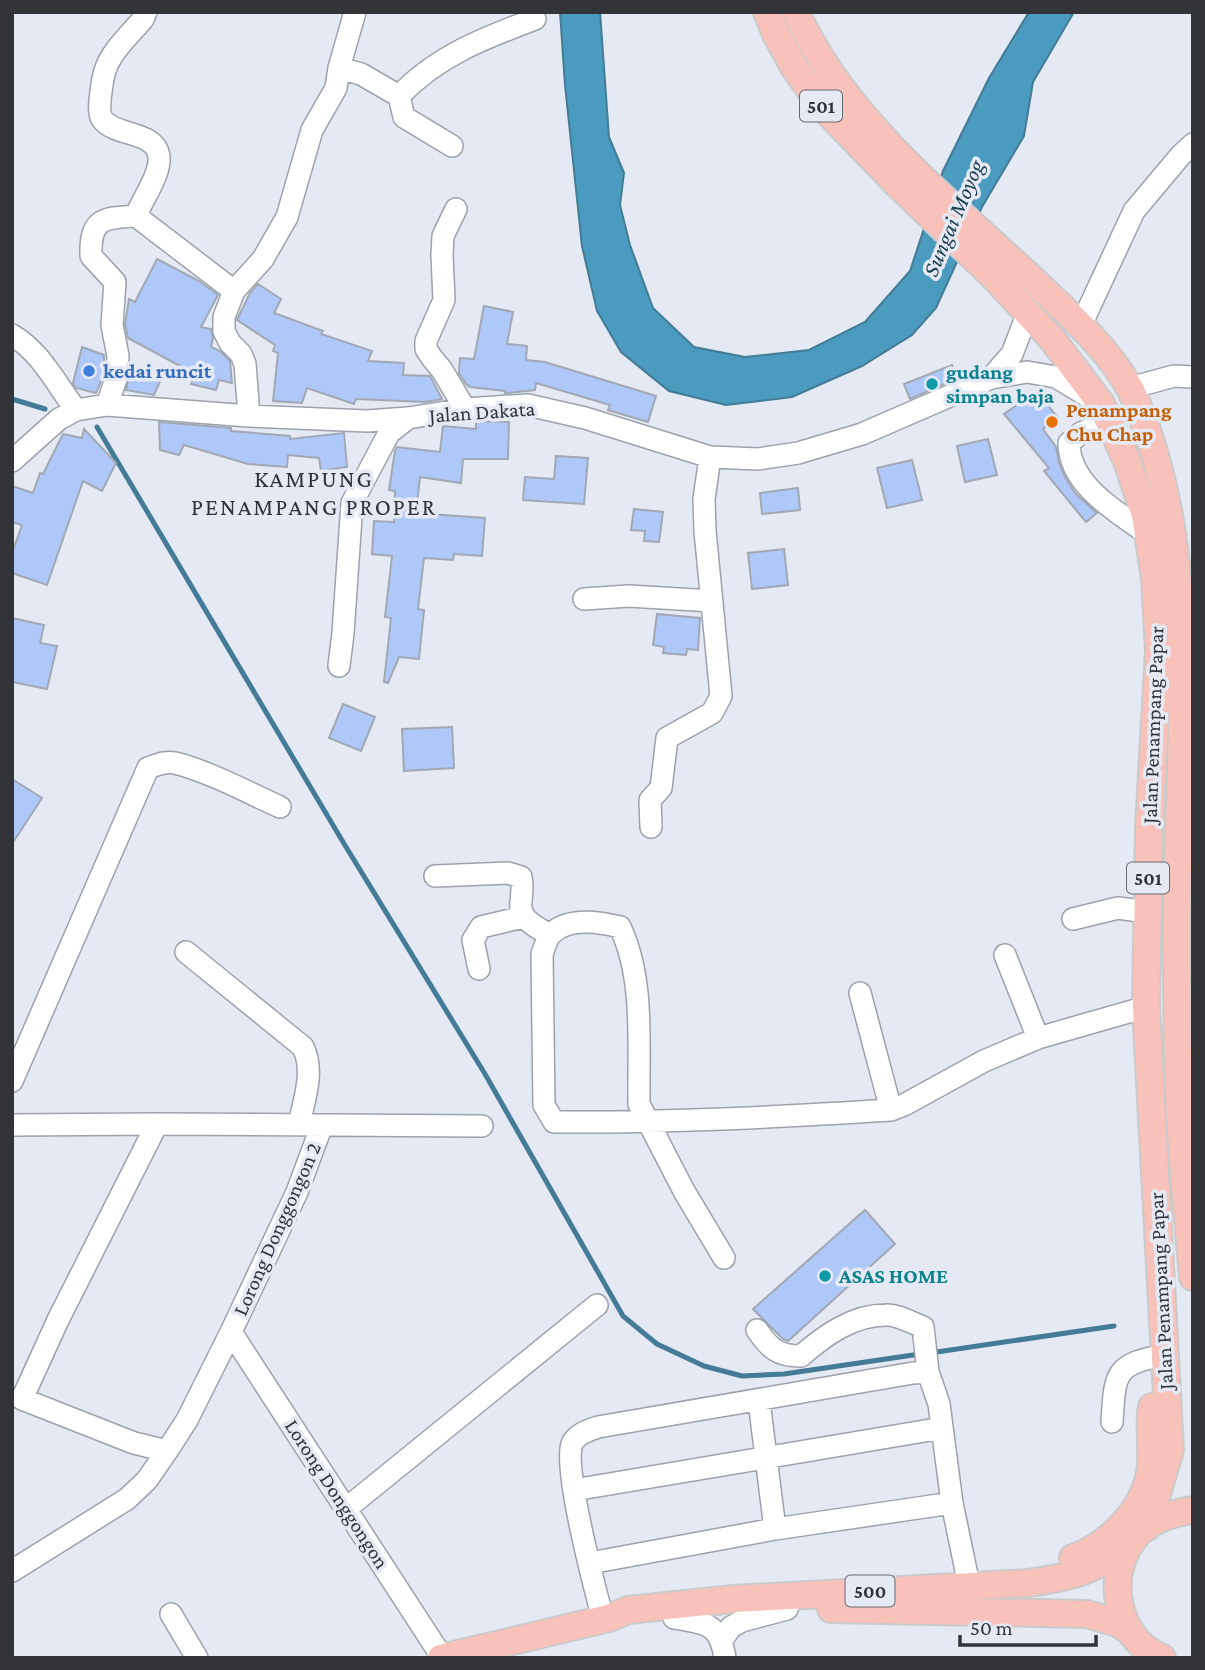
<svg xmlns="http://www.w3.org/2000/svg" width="1205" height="1670" font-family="'Crimson Pro',serif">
<rect width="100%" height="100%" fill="#e4e9f4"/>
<path fill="#4b9abf" stroke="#447b96" stroke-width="2" d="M560 12H600L609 137 624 173 620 205 630 245 653 308 694 347 745 357 809 350 865 322 910 271 943 171 989 78 1029 12H1074L1033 82 1024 136 982 207 936 308 912 335 862 366 792 397 726 405 669 391 621 352 597 311 582 246 565 85Z"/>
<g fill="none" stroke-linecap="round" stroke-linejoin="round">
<path stroke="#447b96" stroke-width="5" d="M12 399 45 409
M97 427 343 842 485 1074 623 1316 657 1344 704 1366 742 1376 784 1374 920 1354
M930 1353 1114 1326"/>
</g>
<path fill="#afc8fa" stroke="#a2a8b2" stroke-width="2" d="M157 259 199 281 218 295 201 327 211 329 213 338 211 347 220 351 230 361 232 383 219 380 216 390 191 384 195 374 128 338 125 324 129 299 135 302Z
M258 284 281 299 274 313 323 331 321 334 372 351 368 361 404 363 403 375 430 376 442 399 425 402 356 399 354 404 307 388 302 403 273 401 278 353 273 351 275 345 237 320 250 293Z
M484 306 513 312 507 344 527 346 526 360 545 362 656 396 648 422 608 410 610 405 536 383 535 390 508 393H505V391L470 387 466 384 459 373 460 358 474 359Z
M82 347 104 355V373L96 393 76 388 73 383Z
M131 365 162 377 154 395 126 390Z
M952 365 957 378 910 399 904 384Z
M1027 398 1047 404 1058 418 1043 429 1056 447 1059 463 1066 479 1076 494 1097 513 1086 522 1044 471 1049 468 1004 414Z
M476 421 509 422 508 459H463L461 483 420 477 416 513 485 518 482 556 454 554 453 560 424 558 418 609 424 610 419 659 399 657 388 683 384 682 391 618 385 617 392 556 372 554 374 521 394 522 395 491 389 490 395 451 397 447 440 452 443 426 476 429Z
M159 422 231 428V431L290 436V439L344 433 347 467 321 471 319 458 288 455 287 467 248 464 184 445 179 455 160 450Z
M84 429 116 463 102 491 83 481 47 585 12 573V553L22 525 12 522V486L33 493 40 473 43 474 63 434 82 438Z
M988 439 997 475 965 482 957 446Z
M556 456 588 458 584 504 523 500 525 477 554 479Z
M912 460 922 500 887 508 877 468Z
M798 488 800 510 762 514 760 493Z
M634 509 663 512 659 542 644 541 645 531 631 530Z
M784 549 788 585 752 589 748 553Z
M657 614 700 618 698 650 687 649 686 655 663 653 664 647 653 645Z
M12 618 44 625 40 643 57 646 47 689 12 682Z
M343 704 375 717 361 751 329 738Z
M452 727 454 768 404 771 402 729Z
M12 779 42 798 12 844Z
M865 1210 895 1244 788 1341 783 1339 753 1309Z"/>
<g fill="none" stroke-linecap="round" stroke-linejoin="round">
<g stroke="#9ca1ab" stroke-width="24">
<path id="minor" d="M339 68 361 74 399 96C437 56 484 38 535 19
M399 96 404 117 452 146
M456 209 443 236 442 255 444 300 426 341V349L432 358 442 370 465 409
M136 216C142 199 161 175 159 156 155 130 115 137 102 119 98 112 100 100 101 92 102 81 105 66 112 56 120 43 133 31 143 19L146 12
M1081 325 1134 211 1181 155 1193 144
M12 335C40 351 57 385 76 410
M991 378 1012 354 1028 312
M1130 388 1174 376 1193 377
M107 405 117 376 118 356 112 325 115 282 91 256C90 218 103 218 136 216L234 291
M249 416 245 364 241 354 230 343 224 331V317L234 291 263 259 287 217 312 130 336 88 339 68 355 12
M1110 421 1081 433 1069 443C1069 485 1117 512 1148 534
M12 461 59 419 76 410 107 405 249 416 367 421 408 418 465 409 528 405 585 418 710 457 758 459 798 453 862 434 991 378 1027 372 1056 377 1094 400
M584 599 629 596 712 601
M339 666 343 633 352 503 389 433 408 418
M651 827 650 800 661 788 667 738 712 713 721 696 705 531 704 499 710 457
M435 876 508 873 521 877C523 885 522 892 521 901 518 920 536 926 549 935
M1073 919 1118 908 1147 912
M186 952 303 1047C315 1072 304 1099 299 1125
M1005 955 1038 1038
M479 969 473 940 481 927 523 917
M860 993 891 1110
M12 1081 148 768C157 765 165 761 175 763 208 771 249 793 280 807
M157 1124 58 1320 22 1399 134 1443 167 1451 187 1420 231 1332 297 1192 322 1125
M12 1125 157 1124 482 1126
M724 1258 684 1191 639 1104C638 1047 645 979 620 927 600 922 568 917 551 934 547 938 545 947 542 954L544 1105 554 1122C667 1123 778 1117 891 1110L904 1105 984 1061 1038 1038 1146 1007
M757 1330C770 1349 778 1356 801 1356 825 1335 853 1315 886 1315 897 1314 912 1323 923 1327L928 1372
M231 1332 442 1657
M759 1401 775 1529
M1112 1422C1115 1373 1114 1364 1165 1355
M574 1490 942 1428
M347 1508 597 1305
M590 1563 775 1529 952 1503
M12 1571 127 1499 147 1480 167 1451
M171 1614 197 1658
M674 1618C705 1623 720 1623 725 1658
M603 1619C595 1589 563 1468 572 1444 576 1434 589 1430 598 1427L913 1373 928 1372 939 1404 952 1503 969 1585
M722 1640 731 1627 742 1621 787 1609"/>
</g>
<g stroke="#cacacb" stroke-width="30">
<path id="major" d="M767 12 776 34 794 67 821 105 897 184 993 276 1052 339 1101 404 1127 461 1145 515 1155 578 1159 651 1149 827 1146 1007 1170 1450 1147 1527
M796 12C844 120 949 201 1033 280 1069 314 1107 347 1131 390 1205 553 1177 748 1177 925 1177 983 1177 1043 1179 1101 1182 1160 1188 1219 1193 1277
M1073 1558C1109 1546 1143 1510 1150 1473 1154 1452 1148 1428 1152 1407
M831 1609 1087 1614 1117 1623 1130 1631
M441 1658 609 1618 628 1610 734 1599 1028 1583C1072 1577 1087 1572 1126 1550
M1162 1658C1110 1637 1102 1559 1147 1526 1161 1516 1176 1513 1193 1510"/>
</g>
<use href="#minor" stroke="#fff" stroke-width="21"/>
<use href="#major" stroke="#f8c1b9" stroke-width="26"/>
</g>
<circle fill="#3f7fe0" stroke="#e4e9f4" stroke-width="2.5" cx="89" cy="371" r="7"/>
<g fill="#0f9aa8" stroke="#e4e9f4" stroke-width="2.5">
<circle cx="932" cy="384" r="7"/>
<circle cx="825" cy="1276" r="7"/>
</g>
<circle fill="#e8710a" stroke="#e4e9f4" stroke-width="2.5" cx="1052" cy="422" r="7"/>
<g text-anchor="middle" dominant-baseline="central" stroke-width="7" stroke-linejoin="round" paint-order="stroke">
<g fill="#e4e9f4" stroke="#676a70" stroke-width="2">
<rect x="800" y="90.5" width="42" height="31" rx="5"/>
<rect x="1127" y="862.5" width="42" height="31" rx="5"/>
<rect x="845.5" y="1575.5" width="49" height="31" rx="5"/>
</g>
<g font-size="19" font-weight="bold" fill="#323438">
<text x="821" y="106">501</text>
<text x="1148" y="878">501</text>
<text x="870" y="1591">500</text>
</g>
<g font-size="21" font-weight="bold" fill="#366cbe" stroke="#e4e9f4" text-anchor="start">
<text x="103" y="371">kedai runcit</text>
</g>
<g font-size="21" font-weight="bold" fill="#0d838f" stroke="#e4e9f4" text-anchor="start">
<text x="946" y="372">gudang<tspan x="946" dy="24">simpan baja</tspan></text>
<text x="839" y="1276">ASAS HOME</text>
</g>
<g font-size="21" font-weight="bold" fill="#c56008" stroke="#e4e9f4" text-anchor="start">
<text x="1066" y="410">Penampang<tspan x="1066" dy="24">Chu Chap</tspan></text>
</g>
<g font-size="21" fill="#323438" stroke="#e4e9f4">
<text transform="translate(482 412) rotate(-4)">Jalan Dakata</text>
<text transform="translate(1153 725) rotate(-88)">Jalan Penampang Papar</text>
<text transform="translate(277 1229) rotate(-66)">Lorong Donggongon 2</text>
<text transform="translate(1161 1291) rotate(-93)">Jalan Penampang Papar</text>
<text transform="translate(337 1494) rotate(57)">Lorong Donggongon</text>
</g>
<g font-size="23" font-style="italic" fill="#1b3e4e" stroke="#e4e9f4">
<text transform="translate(953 218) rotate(-67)">Sungai Moyog</text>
</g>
<g font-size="24" letter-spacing="2" fill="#323438" stroke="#e4e9f4">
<text x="314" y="478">KAMPUNG<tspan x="314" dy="28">PENAMPANG PROPER</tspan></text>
</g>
</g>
<rect width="1205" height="1670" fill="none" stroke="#323438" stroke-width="28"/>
<path d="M960 1635v10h136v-10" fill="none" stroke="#323438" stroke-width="3.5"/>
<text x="970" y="1635" font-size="21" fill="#323438" stroke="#e4e9f4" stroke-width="5" paint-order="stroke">50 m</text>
</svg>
